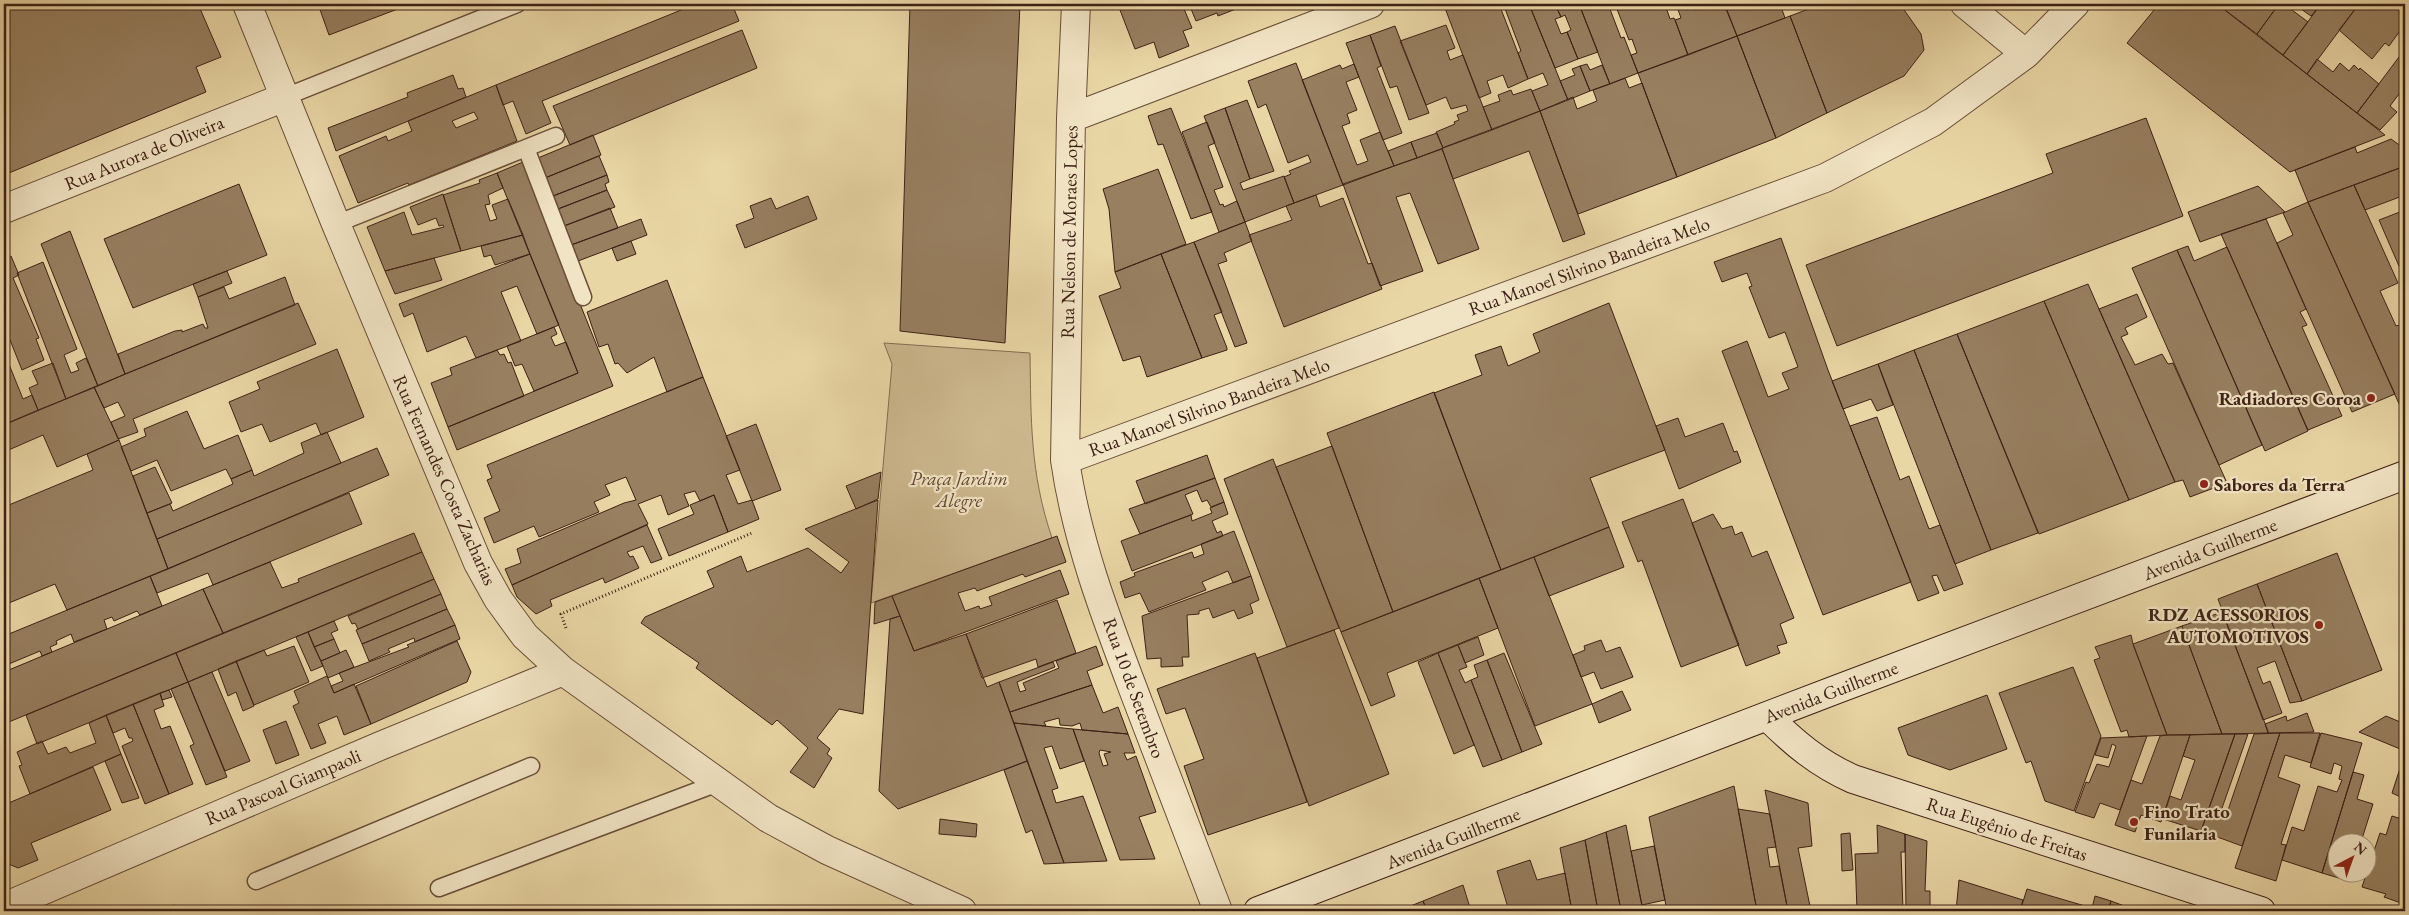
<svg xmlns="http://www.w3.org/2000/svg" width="2409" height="915" font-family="'EB Garamond',serif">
<rect width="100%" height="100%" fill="#e9d6a5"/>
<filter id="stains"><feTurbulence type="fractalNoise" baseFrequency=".004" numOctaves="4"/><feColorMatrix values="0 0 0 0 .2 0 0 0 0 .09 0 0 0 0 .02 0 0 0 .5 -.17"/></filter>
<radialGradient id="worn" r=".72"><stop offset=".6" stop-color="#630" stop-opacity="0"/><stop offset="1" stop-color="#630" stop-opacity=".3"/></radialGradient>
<path fill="#ccb78d" stroke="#856c52" d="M884 343 1030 353C1031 420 1030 473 1052 538L871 603 892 364Z"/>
<path fill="#977f60" stroke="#3e2116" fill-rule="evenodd" d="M4 4H198L221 57 196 67 206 92 4 175Z
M318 4H411L329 35Z
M696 4H732L739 21 542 101 551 123 526 134 513 101 503 105 496 85Z
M910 4H1020L1005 343 900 331Z
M1126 4H1182L1192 28 1183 31 1189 46 1159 58 1154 42 1135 49 1120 10 1127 7Z
M1189 4H1245L1246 5 1218 16 1217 13 1196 21Z
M1454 4H1499L1528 79 1508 88 1503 75 1487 81 1491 93 1479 98 1445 8Z
M1499 4H1529L1568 100 1540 111 1532 91 1548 85 1543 73 1528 79 1518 53 1521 51 1504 6 1500 7Z
M1529 4H1555L1561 17 1555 19 1561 34 1567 32 1578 59 1555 68Z
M1555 4H1579L1598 52 1578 59 1567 32 1571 30 1565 15 1561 17Z
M1579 4H1608L1621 38 1624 37 1638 73 1610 84Z
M1615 4H1665L1670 19 1674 18 1675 20 1688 55 1638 73 1631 55 1637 53 1632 39 1629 40Z
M1676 4H1692L1695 10 1711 4H1724L1737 36 1688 55 1675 20 1681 18Z
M1727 4H1780L1785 18 1737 36 1725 5Z
M1822 4H1900L1921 34 1924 50 1904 76 1827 113 1790 16Z
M2159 4H2217L2385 135 2290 172 2127 43Z
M2217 4H2279L2257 34Z
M2279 4H2284L2308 22 2283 55 2257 34Z
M2294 4H2321L2311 16Z
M2321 4H2359L2307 74 2283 55Z
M2359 4H2405V24L2389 46 2385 43 2372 59 2339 30Z
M1790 16 1827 113 1776 138 1737 36Z
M1446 25 1455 48 1447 51 1450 60 1463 55 1492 130 1443 148 1436 132 1455 124 1454 122 1459 120 1457 115 1468 111 1466 105 1451 109 1446 97 1426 105 1400 41Z
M1395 26 1429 113 1409 120 1397 86 1390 88 1370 35Z
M742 30 757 68 570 145 553 106Z
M1370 35 1381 66 1377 68 1402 133 1383 140 1346 43Z
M1737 36 1776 138 1677 177 1638 73Z
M2405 49V86L2390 106 2397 112 2380 130 2357 113Z
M2317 59 2333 72 2340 63 2349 71 2354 65 2359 70 2360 68 2379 84 2357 113 2307 74Z
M1296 63 1343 185 1294 203 1284 177 1291 174 1289 171 1311 162 1308 155 1288 163 1266 104 1258 108 1248 81Z
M1354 64 1359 77 1346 82 1357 110 1347 114 1350 123 1342 126 1357 165 1368 161 1360 140 1380 132 1394 166 1343 185 1302 80 1340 65 1342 69Z
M1587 64 1590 70 1602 65 1610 84 1590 91 1580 66Z
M1580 66 1590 91 1568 100 1560 81 1575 75 1572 69Z
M453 75 458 89 463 88 466 97 336 151 328 128 408 97 407 93Z
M1625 78 1629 88 1642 83 1677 177 1578 214 1540 111 1573 97 1577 109 1597 101 1593 90Z
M496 85 517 141 409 185 408 183 358 203 339 156 386 136 388 141 412 131 408 121ZM474 112 478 119 456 128 452 121Z
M1531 89 1540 111 1492 130 1483 107 1500 101 1498 95 1511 90 1513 95Z
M1247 100 1274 171 1250 179 1225 108Z
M1171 108 1212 212 1191 219 1163 144 1158 145 1148 116Z
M1225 108 1250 179 1240 183 1243 190 1284 176 1294 203 1245 222 1204 116Z
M1540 111 1585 234 1563 242 1529 151 1453 179 1442 148Z
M2146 118 2183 216 1837 346 1806 265 2053 173 2046 154Z
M1207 122 1215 143 1208 146 1223 187 1214 190 1220 205 1223 204 1224 207 1237 201 1245 222 1219 232 1182 132Z
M1437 133 1443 148 1417 158 1411 142Z
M593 135 601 155 545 178 538 158Z
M2391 139 2405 149V166L2308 202 2295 170 2355 147 2357 153Z
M1411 142 1417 158 1394 166 1388 151Z
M1442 149 1479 249 1438 264 1410 193 1396 197 1423 271 1380 286 1343 184Z
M599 156 607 175 553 196 545 178Z
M523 162 613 386 457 450 448 427 578 373 497 173Z
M2405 166V195L2365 210 2354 185Z
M1158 169 1186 244 1115 272 1109 209 1103 189Z
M497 173 503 188 488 195 490 204 485 205 490 221 497 219 492 205 508 199 523 235 461 251 443 195 480 183 479 180Z
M607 175 609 182 605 184 607 190 558 209 553 196Z
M239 184 267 255 133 308 104 239Z
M2354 185 2398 283 2380 291 2396 326 2399 325 2405 340V417L2308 202Z
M2258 186 2285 212 2200 242 2188 212Z
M607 190 615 207 564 226 558 209Z
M443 194 461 251 385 271 367 227 404 212 412 235 444 227 443 225 439 226 436 218 418 225 410 207Z
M1316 195 1320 207 1343 198 1368 264 1372 263 1382 289 1284 327 1249 235 1292 220 1286 206Z
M808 196 817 219 745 248 736 225 754 218 750 206 771 198 776 209Z
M2308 202 2395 394 2352 412 2277 243 2293 235 2283 213Z
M610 208 618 228 571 245 564 226Z
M2405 210V280L2379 220Z
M641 219 647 235 578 261 571 245Z
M2266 219 2306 309 2300 312 2307 325 2302 327 2342 416 2308 430 2221 234Z
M1245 222 1252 241 1224 253 1227 261 1218 264 1247 343 1235 347 1194 242Z
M70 231 125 374 98 386 41 244Z
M523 235 530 254 495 265 491 255 484 257 481 246Z
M1781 238 1828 370 1911 582 1823 615 1722 351 1747 341 1768 397 1789 389 1782 373 1798 367 1785 332 1769 338 1749 287 1752 286 1747 273 1722 282 1714 262Z
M631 241 636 254 617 261 612 248Z
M1194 242 1222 312 1214 315 1227 348V350L1202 358 1161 254Z
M2188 246 2194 261 2227 247 2308 431 2265 451 2177 250Z
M2177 250 2262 445 2219 465 2132 268Z
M530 254 559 325 537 334 517 286 501 292 521 341 476 358 466 336 427 352 413 313 404 317 399 304Z
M1161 254 1202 358 1147 377 1140 356 1123 361 1099 296 1121 288 1115 272Z
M11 256 19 275 13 278 39 338 36 339 44 360 22 370 4 325V259Z
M434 258 442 280 395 294 385 271Z
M43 262 77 349 64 355 71 373 79 370 76 363 86 358 98 386 66 399 17 273Z
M227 271 232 283 198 297 193 284Z
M285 277 295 305 125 374 118 354 175 331 182 330V332L203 324 205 328H208L198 297 224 287 229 299Z
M667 280 703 377 667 392 654 357 627 373 618 363 615 364 608 344 599 347 587 312Z
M2088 284 2175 482 2129 500 2044 301Z
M2137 294 2147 317 2125 328 2128 334 2121 337 2135 365 2162 354 2168 364 2173 363 2227 483 2190 497 2183 480 2175 482 2099 309Z
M2044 301 2129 500 2039 534 1957 334Z
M298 303 316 344 133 419 138 432 118 439 111 422 125 416 118 402 104 408 94 387Z
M1609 303 1665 450 1590 478 1609 527 1501 570 1434 393 1482 375 1475 355 1501 346 1508 366 1540 352 1533 334Z
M554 327 557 334 551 337 555 346 566 342 578 373 534 391 522 364 515 366 507 346Z
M1957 334 2038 533 1991 550 1914 350Z
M337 349 364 417 321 435 316 423 270 442 262 424 241 432 229 402 260 389 257 382Z
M497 350 500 355 504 354 508 363 511 362 524 396 448 427 431 383 452 375 450 368Z
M1914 350 1991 550 1955 564 1878 364Z
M4 352 23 399 32 395 38 410 10 422 4 407Z
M53 363 66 399 38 410 29 388 38 384 32 371Z
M1878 364 1893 405 1877 411 1871 399 1843 409 1832 381Z
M703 377 740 470 726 475 738 504 752 500 759 519 728 532 714 495 700 501 695 491 684 494 689 506 668 515 661 495 638 504 648 524 512 585 505 569 521 563 517 549 624 503 636 500 626 477 605 485 610 495 594 502 599 512 539 537 534 526 494 543 484 518 500 511 487 480 492 478 487 465Z
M94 387 119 440 57 467 43 435 4 452V425Z
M1434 392 1501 570 1393 612 1327 433Z
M187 411 204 449 238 435 252 470 231 479 226 469 171 491 157 460 131 471 121 447 146 436 144 429Z
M1877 417 1900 480 1909 476 1929 529 1940 525 1963 584 1944 591 1937 575 1932 576 1939 593 1918 601 1850 426Z
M1678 418 1685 437 1723 423 1734 452 1737 451 1741 462 1679 489 1656 426Z
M756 424 781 490 752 501 726 436Z
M327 432 341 463 157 539 147 513 170 504 173 511 233 484 231 479 252 470 254 476 304 453 301 443Z
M119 440 168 569 67 610 55 584 4 605V507L93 470 87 454Z
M1332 446 1393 612 1341 632 1276 467Z
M377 448 389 475 168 569 157 539Z
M1207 455 1215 478 1145 504 1136 481Z
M1273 459 1339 628 1287 647 1224 479Z
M155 467 172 503 147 513 133 476Z
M881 472 878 499 856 509 846 486Z
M1215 478 1224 502 1211 507 1207 500 1202 502 1197 490 1185 495 1193 514 1140 534 1129 509Z
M349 493 362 524 213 585 208 573 157 593 150 576Z
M714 495 728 532 669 556 658 529 694 514 690 505Z
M1683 499 1739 645 1681 667 1642 560 1638 562 1622 522Z
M878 500 863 714 839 709 817 738 830 749 827 754 832 758 814 788 790 772 808 748 777 720 772 725 696 668 699 663 641 623 645 617 714 587 707 571 741 556 747 572 808 548 841 573 849 562 805 529Z
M1224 502 1228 514 1212 521 1217 533 1221 531 1223 536 1132 571 1121 541 1191 515 1192 521 1212 513 1210 508Z
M1713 514 1722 529 1732 526 1735 535 1742 532 1752 557 1767 551 1794 618 1780 624 1787 643 1777 646 1780 653 1746 666 1692 523Z
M647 525 662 559 651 563 643 546 627 552 630 557 633 556 639 568 605 583 603 578 550 600 552 606 536 614 517 597 512 585Z
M1609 527 1624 567 1549 596 1534 557Z
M1234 531 1251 576 1233 583 1228 571 1202 582 1206 590 1149 612 1140 593 1125 598 1120 582 1135 576 1134 573 1192 552 1194 558 1204 554 1201 544Z
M414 533 422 552 223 633 203 589 270 562 282 588 299 582 298 579Z
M1057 536 1066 562 1025 577 1023 574 977 591 975 588 958 593 965 611 979 606 980 609 992 605 989 597 1060 570 1069 594 914 651 892 596Z
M422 552 434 579 188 682 176 653Z
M2337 553 2382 670 2302 701 2257 584Z
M1534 557 1592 704 1535 726 1479 578Z
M150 576 162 606 140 615 137 611 114 621 112 617 104 620 107 629 74 642 71 634 56 641 57 644 50 647 52 652 42 656 40 651 4 666V636Z
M1251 576 1259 600 1250 604 1253 613 1238 619 1234 610 1213 618 1209 608 1199 611V614L1187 615 1189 657H1182L1183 666 1161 667V658L1147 659 1142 616Z
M1479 578 1498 628 1387 673 1395 696 1371 706 1341 632Z
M434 579 441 594 358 629 355 623 352 624 348 616Z
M2257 584 2302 701 2290 703 2275 661 2257 668 2263 684 2270 681 2282 713 2263 720 2218 599Z
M203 589 223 633 4 724V672Z
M441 594 447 609 362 644 356 630Z
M892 596 900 616 874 624 875 602Z
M1057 600 1076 653 1038 667 1036 659 982 678 966 634Z
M447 609 455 625 415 642 414 638 388 649 390 652 369 661 362 644Z
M2222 612 2268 731V733L2222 734 2182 626Z
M900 616 914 651 966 634 987 687 999 682 1027 761 898 809 879 791 890 619Z
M334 621 338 630 331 633 334 639 314 647 308 632Z
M455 625 460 639 334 693 331 686 343 681 339 673 409 647 407 645Z
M2182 626 2222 734 2167 735 2133 644Z
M1334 630 1389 774 1309 806 1257 658Z
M308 632 323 666 311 671 296 637Z
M2131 635 2133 644 2167 735 2129 737 2127 730 2121 732 2094 660 2100 658 2095 647Z
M1478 637 1484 655 1465 663 1458 645Z
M334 639 340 653 321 661 314 647Z
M1601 640 1606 652 1620 647 1633 677 1601 689 1594 672 1581 677 1573 655 1585 650 1584 646Z
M457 641 471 672 467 682 371 724 356 686Z
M1458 645 1467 667 1459 670 1465 683 1471 680 1502 760 1483 767 1438 653Z
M294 646 309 682 254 705 236 661 264 650 267 656Z
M1096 646 1103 665 1087 671 1092 685 1010 712 999 682 1053 662 1055 667 1017 682 1020 692 1026 690 1023 683 1059 668 1056 661Z
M346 650 354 667 328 678 321 661Z
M176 653 188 682 37 744 26 715Z
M1255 653 1307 802 1208 835 1184 766 1204 759 1185 708 1166 714 1157 689Z
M1438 653 1474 745 1454 754 1418 662Z
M1504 653 1542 744 1522 752 1487 660Z
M1487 660 1522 752 1502 760 1471 680 1478 677 1474 665Z
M236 661 254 706 243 711 236 692 228 696 218 669Z
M2073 667 2101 736 2074 811 2045 801 2031 761 2026 763 1999 693Z
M212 672 250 761 225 771 188 682Z
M327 676 334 693 354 684 371 724 344 735 337 716 318 724 326 743 311 749 293 706 299 703 294 691Z
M188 682 227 777 206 785 190 746 194 744 171 689Z
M1092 685 1103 713 1118 707 1128 734 1082 730 1080 723 1072 726 1060 725 1059 718 1044 722 1046 726 1014 723 1010 712Z
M169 690 172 697 162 700 160 693Z
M1622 691 1631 710 1599 723 1592 704Z
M160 693 164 706 154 710 161 729 170 726 193 784 169 794 133 704Z
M1987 695 2007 749 1950 770 1908 755 1898 728Z
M133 704 169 794 145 804 122 746 133 741 132 738H129L125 728 113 733 106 715Z
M2307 713 2314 732 2268 733 2265 724 2286 716 2287 721Z
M106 715 121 754 30 794 19 766 22 765 17 752 42 741 48 754 66 747 70 753 96 743 89 723Z
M2386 716 2405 724V751L2359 732Z
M286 721 299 755 276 764 263 730Z
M1014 723 1073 729 1084 761 1060 769 1052 746 1044 748 1058 788 1052 790 1056 803 1083 796 1107 861 1064 863Z
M1073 729 1128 734 1135 753H1124L1127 760 1136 756 1156 812 1139 817 1155 859 1120 860ZM1100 750 1111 752 1104 754 1108 765 1103 766 1099 753Z
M2280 733 2242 846 2201 831 2235 734H2248L2221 811 2227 813 2254 734Z
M2280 733H2320L2311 763 2285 755 2278 777 2300 785 2281 844 2286 845 2276 881 2235 868Z
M2321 733 2362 743 2322 873 2282 860 2292 827 2304 831 2318 786 2337 792 2342 780 2339 779 2342 766 2334 763 2331 774 2310 767Z
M2222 734H2235L2201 831 2163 819 2170 796 2181 800 2195 760 2183 756 2190 735Z
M2167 735H2190L2161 822 2141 815 2135 832 2115 825 2131 780 2142 784 2160 736Z
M2147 736 2120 810 2100 803 2094 818 2075 812 2086 782 2089 783 2097 764 2109 767 2116 746 2112 744 2108 758 2095 755 2101 738Z
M2405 753V799L2392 793Z
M121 754 139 798 122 803 105 761Z
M1027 761 1061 855 1064 863 1044 864 1032 830 1026 833 1004 770Z
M93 767 111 810 31 843 38 860 18 868 4 862V805Z
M2353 772 2364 775 2357 799 2373 804 2361 842H2336V872H2352L2349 881 2322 873Z
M1734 786 1757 911H1667L1649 817Z
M1765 790 1808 803 1812 846 1798 848 1811 911H1788Z
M1738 809 1770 814 1776 847 1767 848 1770 867 1779 866 1788 911H1757Z
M2392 816 2405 820V858L2402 868 2405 870V891L2401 903 2384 897 2386 894 2362 887 2380 833 2386 835Z
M940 819 977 824 976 837 939 834Z
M1626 825 1631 851 1643 911H1621L1606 832Z
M1877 825 1905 834V852H1901L1903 911H1857L1855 854 1878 853Z
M1606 832 1621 911H1598L1585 840Z
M1850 833 1853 870 1842 871 1841 834Z
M1905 834 1927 841 1925 891H1930V911H1906Z
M1585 840 1598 911H1572L1560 848Z
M1654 846 1665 900 1642 905 1631 851Z
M1530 860 1537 880 1565 873 1572 911H1509L1497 871Z
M1959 880 2023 900 2020 911H1956Z
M1463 885 1471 911H1427L1423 901Z
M2027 889 2092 908 2095 896 2111 901 2108 911H2020Z
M2405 891V911H2399L2401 903Z
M1423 901 1427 911H1396H1398Z
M2111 901 2135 910 2140 911H2108Z
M174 905 182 911H159Z"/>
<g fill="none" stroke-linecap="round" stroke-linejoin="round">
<g stroke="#694e3a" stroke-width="19">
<path id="lane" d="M285 97 517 4
M526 148 556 136
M336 224 526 148 583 297
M256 881 531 766
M439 888 718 783"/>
</g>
<g stroke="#694e3a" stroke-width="30">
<path id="street" d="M247 4 336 224 478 563 498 599 525 636 563 671 768 818 827 850 962 911
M1076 4 1071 118 1065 460C1077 544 1108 623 1138 702 1165 772 1192 842 1218 911
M1965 4 2026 54
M1071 118 1370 4
M4 209 285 97
M1065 460 1825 178 1933 122 2026 54 2075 4
M4 907 380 746 563 671"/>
</g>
<g stroke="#3e2116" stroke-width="30">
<path id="secondary" d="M1768 717C1794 743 1819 764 1853 779L2261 911
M1258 911 1835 690 2405 475"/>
</g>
<path stroke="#3e2116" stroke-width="3" stroke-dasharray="1 2.5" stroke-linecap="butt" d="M566 628 561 614 752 533"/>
<use href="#lane" stroke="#f1e4c4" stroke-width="16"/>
<use href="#street" stroke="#f1e4c4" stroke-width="28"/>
<use href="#secondary" stroke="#f1e4c4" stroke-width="28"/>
</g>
<g fill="#8f2418" stroke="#f1e4c4" stroke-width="2">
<circle cx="2371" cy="398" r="5"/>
<circle cx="2204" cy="484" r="5"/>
<circle cx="2319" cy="625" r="5"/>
<circle cx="2134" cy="822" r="5"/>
</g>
<g text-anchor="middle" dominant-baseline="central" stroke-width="4.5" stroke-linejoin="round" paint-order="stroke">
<g font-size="19" fill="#3e2116" stroke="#f1e4c4">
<text transform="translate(144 153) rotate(-22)">Rua Aurora de Oliveira</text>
<text transform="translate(1069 232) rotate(-89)">Rua Nelson de Moraes Lopes</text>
<text transform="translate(1589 266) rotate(-20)">Rua Manoel Silvino Bandeira Melo</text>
<text transform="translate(1209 407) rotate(-20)">Rua Manoel Silvino Bandeira Melo</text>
<text transform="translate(445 480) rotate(66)">Rua Fernandes Costa Zacharias</text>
<text transform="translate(2210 549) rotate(-21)">Avenida Guilherme</text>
<text transform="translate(1134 688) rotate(70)">Rua 10 de Setembro</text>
<text transform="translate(1831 692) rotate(-21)">Avenida Guilherme</text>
<text transform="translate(283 787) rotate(-23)">Rua Pascoal Giampaoli</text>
<text transform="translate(2007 829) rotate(18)">Rua Eugênio de Freitas</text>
<text transform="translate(1453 838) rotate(-21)">Avenida Guilherme</text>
</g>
<g font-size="19" font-weight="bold" fill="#3e2116" stroke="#f1e4c4" text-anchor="end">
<text x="2361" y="398">Radiadores Coroa</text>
<text x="2214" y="484" text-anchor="start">Sabores da Terra</text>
<text x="2309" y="614">RDZ ACESSORIOS<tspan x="2309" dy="22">AUTOMOTIVOS</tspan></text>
<text x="2144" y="811" text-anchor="start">Fino Trato<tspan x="2144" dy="22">Funilaria</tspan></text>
</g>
<g font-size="19" font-style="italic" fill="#624634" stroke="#f1e4c4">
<text x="959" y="478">Praça Jardim<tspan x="959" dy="22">Alegre</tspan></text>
</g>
</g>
<rect width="2409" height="915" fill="none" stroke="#e9d6a5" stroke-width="20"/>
<rect x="5" y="5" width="2399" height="905" fill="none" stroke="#3e2116" stroke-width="2.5"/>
<rect x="10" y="10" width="2389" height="895" fill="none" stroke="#3e2116"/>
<g transform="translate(2352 858) rotate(41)"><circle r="24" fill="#f1e4c4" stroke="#a9967e"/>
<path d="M0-4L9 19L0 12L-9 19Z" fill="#8f2418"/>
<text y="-8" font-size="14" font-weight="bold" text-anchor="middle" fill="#3e2116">N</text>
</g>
<rect width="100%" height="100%" filter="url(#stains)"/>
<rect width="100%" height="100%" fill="url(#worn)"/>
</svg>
